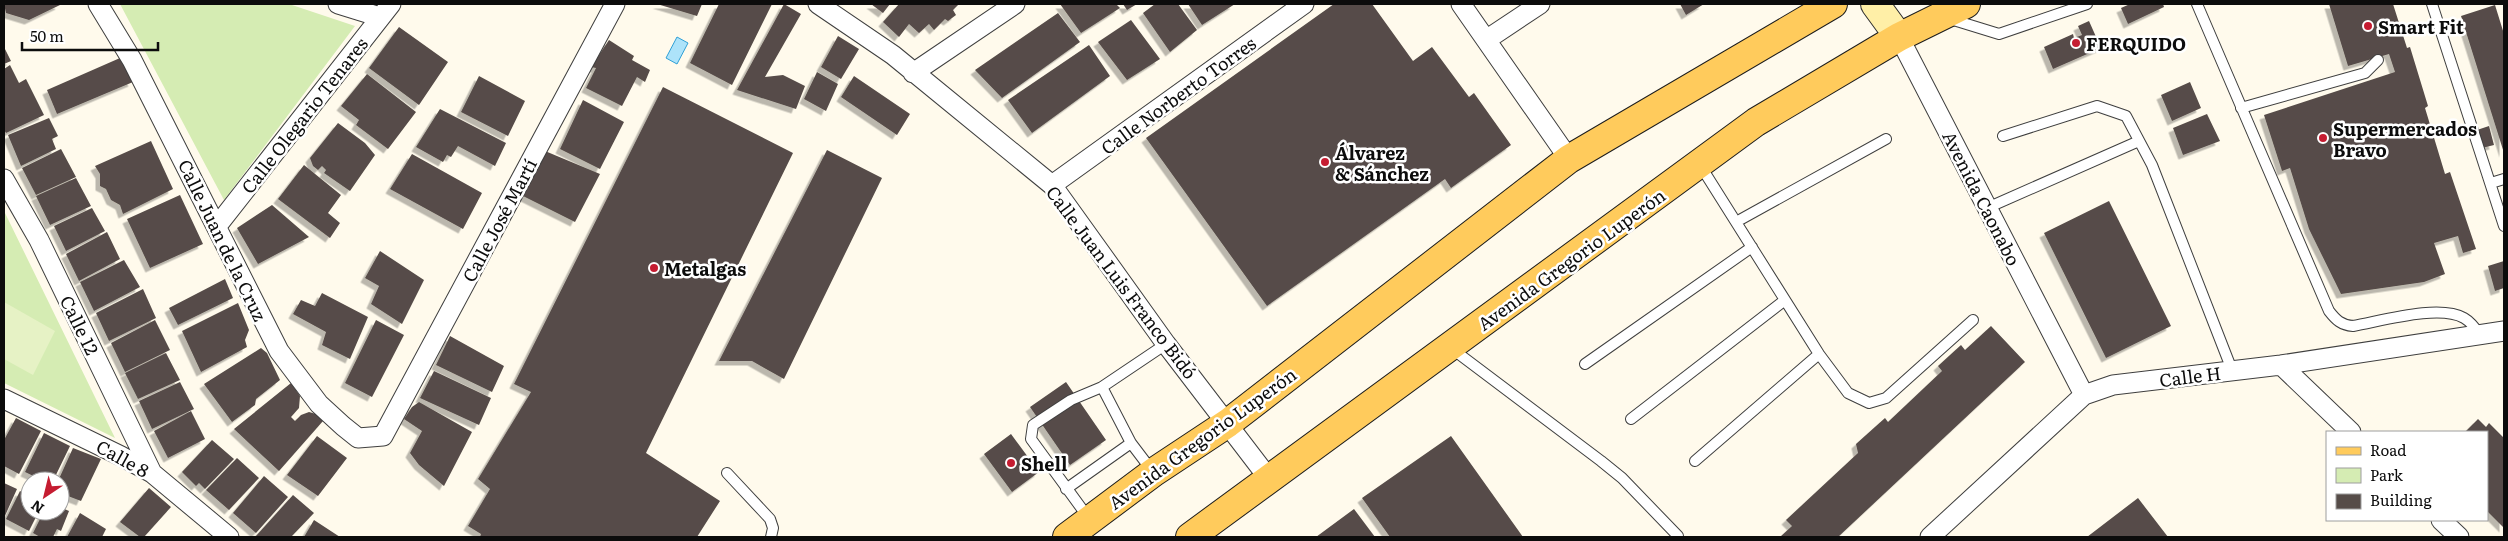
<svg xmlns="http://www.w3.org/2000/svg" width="2508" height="541" font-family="Literata,serif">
<defs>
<filter id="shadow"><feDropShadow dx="-4.5" dy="4.5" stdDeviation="0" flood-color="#0004"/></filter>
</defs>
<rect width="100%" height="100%" fill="#fffaec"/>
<path fill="#d5ecb3" d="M120 4H289L355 26 224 200Z
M4 211 6 215 115 438 4 383Z"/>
<path fill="#e6f2c5" d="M4 302 55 331 33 375 4 359Z"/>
<path fill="#ade3fa" stroke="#2fa0d6" d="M677 37 688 43 677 64 666 58Z"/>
<path fill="#564c48" filter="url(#shadow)" d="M4 4H59L60 5 29 20 6 13Z
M657 4H702L697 16Z
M719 4H772L732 85 690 63Z
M784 4 801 14 765 77 783 75 805 86 796 109 737 90Z
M871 4H890L883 13Z
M899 4H959L953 10 956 15 948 21 945 19 934 30 929 24 919 33 909 24 899 37 883 22Z
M1060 4H1116L1120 8 1081 33Z
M1123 4H1137L1127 10Z
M1155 4H1178L1197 30 1170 52 1143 13Z
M1188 4H1235L1202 25Z
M1334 4H1372L1413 61 1432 47 1469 97 1474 93 1511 145 1451 188 1445 179 1267 306 1146 138Z
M1680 4H1704L1686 15Z
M2130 4H2163L2164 7 2128 24 2121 8Z
M2329 4H2393L2407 48 2410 47 2428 106 2425 108 2445 174 2450 172 2476 249 2463 253 2458 236 2434 243 2445 274 2424 282 2341 294 2309 229 2290 168 2282 171 2264 115 2395 72 2389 54 2348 66Z
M2495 5 2504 34V153L2461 16Z
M1058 13 1080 42 1002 98 975 70Z
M1131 20 1160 59 1127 80 1098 42Z
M2089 21 2101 48 2053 69 2044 47 2073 34 2074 38 2082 35 2078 26Z
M399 27 448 62 419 105 369 68Z
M838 36 859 49 841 79 821 67Z
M609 40 634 56 632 60 650 70 645 82 637 77 622 106 586 88 596 68 591 67Z
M1089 45 1110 76 1032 133 1008 100Z
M4 47 11 61 4 64Z
M120 58 133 82 57 114 47 90Z
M10 65 19 83 26 79 44 115 6 133 4 130V69Z
M817 72 838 84 826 111 804 99Z
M367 74 416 112 388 149 356 125 359 120 341 106Z
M479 76 525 101 508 136 461 112Z
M854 76 910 114 897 135 841 97Z
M2190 82 2201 108 2172 121 2161 95Z
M663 87 793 153 646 453 720 501 697 537H480L481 534 468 526 490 489 478 479 531 392 514 384Z
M583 100 624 122 600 169 560 149Z
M440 109 506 143 495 166 458 146 451 157 447 155 443 162 416 147Z
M2207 114 2220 141 2183 155 2173 128Z
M49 118 58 136 52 139 56 149 21 166 8 135Z
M338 123 365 143 375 155 350 191 324 173 326 170 322 166 318 170 313 166 310 158Z
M2489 126 2494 145 2482 148 2477 130Z
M151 141 173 189 123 214 120 205 111 200 106 189 100 186V174L95 166Z
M61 149 76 177 36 195 22 168Z
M827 150 882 178 784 379 752 361H719Z
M545 151 600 174 575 222 521 195Z
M412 154 482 193 463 229 390 189Z
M304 165 341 195 328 213 340 223 330 238 278 199Z
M76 178 91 206 50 225 36 196Z
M180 195 203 244 150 268 127 219Z
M2109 201 2171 326 2106 358 2044 233Z
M272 205 309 237 258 264 237 228Z
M92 208 105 231 66 251 54 226Z
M107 232 120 259 79 281 66 254Z
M380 251 424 280 402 324 371 304 379 286 365 278Z
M124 260 140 287 94 311 80 282Z
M2504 261V288L2495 291 2488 266Z
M225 279 233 298 178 325 169 308Z
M143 289 156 318 109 341 96 313Z
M322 293 368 317 350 359 322 345 326 332 293 314 301 300 315 306Z
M238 303 249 330 245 340 247 347 201 372 182 331Z
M155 320 170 350 125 372 111 343Z
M376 320 404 335 372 397 345 383Z
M1991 326 2025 362 1838 537H1780L1792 526 1786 520 1858 453 1856 444 1885 418 1888 422 1942 371 1938 366 1961 345 1965 350Z
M450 336 504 366 492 392 436 365Z
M261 348 267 353 280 380 256 399 255 405 232 422 204 384Z
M166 353 180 380 138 399 125 373Z
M434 371 491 398 479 425 420 398Z
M180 382 194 409 152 429 139 401Z
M1066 382 1106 440 1070 465 1030 407Z
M291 383 300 396 299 408 291 417 295 421 301 415 309 412 316 414 323 421 279 471 234 429Z
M419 402 472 432 444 486 419 465 410 453 422 431 404 419 412 407Z
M191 411 205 439 168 458 154 431Z
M16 418 41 431 19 474 4 466V440Z
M2478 419 2486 427 2489 423 2504 438V528L2487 511V432H2465Z
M44 433 70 446 53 481H44L25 472Z
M1011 434 1039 472 1012 492 984 454Z
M317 436 347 458 318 496 287 475Z
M1451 436 1523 537H1390L1362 498Z
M212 440 234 459 205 489 199 483 196 486 182 472Z
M73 448 101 459 81 501 60 493V481H58Z
M237 458 259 478 229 510 206 490Z
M264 476 288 497 256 533 233 513Z
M4 483 17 489 4 518Z
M149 488 171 507 144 537H140L120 522Z
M30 490V511H39L29 531 6 519 20 491 27 495Z
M293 495 314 513 291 537 256 536Z
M2138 498 2168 537H2087Z
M60 507 69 511 61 531 57 529 53 537H40L33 533 44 511H60Z
M1354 509 1375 537H1316Z
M80 513 106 529 102 537H67Z
M314 520 340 537H304Z"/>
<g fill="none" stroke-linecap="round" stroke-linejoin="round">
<g stroke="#3f3f3f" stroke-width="12">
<path id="lane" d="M2197 4 2329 311C2336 320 2341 325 2353 326 2382 321 2439 304 2464 318 2471 322 2476 329 2480 335
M2432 4 2504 226
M1947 18 1999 34 2087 4
M2241 108 2365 73 2378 60
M2003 136 2097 106 2126 116 2152 165 2232 370
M1700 165 1819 354 1848 393 1869 403 1886 398 1973 320
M2491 183 2504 179
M1987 208 2139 141
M1736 222 1886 139
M1451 348 1601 461 1622 478 1678 536
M1585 364 1752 247
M1631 419 1785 300
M1695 461 1819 354
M1153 472 1131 443 1102 387 1166 344
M727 473 770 519 773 528 771 537
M1066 489 1131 443
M1090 520 1031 439 1033 425 1071 400 1102 387"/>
</g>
<g stroke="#3f3f3f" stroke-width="21">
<path id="street" d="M98 4 132 60 279 351 319 404 343 426 358 438 383 436 615 4
M338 4 380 17
M818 4 893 55 1052 185 1166 344 1270 480
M1461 4 1569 159
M1899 37 2084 395
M1486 40 1540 4
M913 73 1015 4
M4 179 39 240 152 473
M1052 185 1304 4
M217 226 391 4
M2281 365 2351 432
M4 399 121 456 152 473 229 537
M2441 520 2459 537
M1930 537 2084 395 2113 385 2281 365 2504 331"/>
</g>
<g stroke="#2e2e2e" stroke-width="30">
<path id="secondary" d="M1875 4 1899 37"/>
</g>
<g stroke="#1d1d1d" stroke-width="30">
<path id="primary" d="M1067 537 1154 472 1228 423 1569 159 1833 4
M1190 537 1756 122 1899 37 1966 4"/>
</g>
<use href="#lane" stroke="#fff" stroke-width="10"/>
<use href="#street" stroke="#fff" stroke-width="19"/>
<use href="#secondary" stroke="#ffefa7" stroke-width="28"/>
<use href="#primary" stroke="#ffcb5c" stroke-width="28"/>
</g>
<g fill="#c51c31" stroke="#fff" stroke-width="2">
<circle cx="2368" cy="26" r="5"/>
<circle cx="2076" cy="43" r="5"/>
<circle cx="2323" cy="138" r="5"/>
<circle cx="1325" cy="162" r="5"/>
<circle cx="654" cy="268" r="5"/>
<circle cx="1011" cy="463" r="5"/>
</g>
<g text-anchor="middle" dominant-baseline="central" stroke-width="5" stroke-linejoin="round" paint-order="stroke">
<g font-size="18" font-weight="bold" fill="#0c0c0c" stroke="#fff" text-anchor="start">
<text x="2378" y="26">Smart Fit</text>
<text x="2086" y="43">FERQUIDO</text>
<text x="2333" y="128">Supermercados<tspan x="2333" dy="21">Bravo</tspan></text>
<text x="1335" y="152">Álvarez<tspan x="1335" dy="21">&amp; Sánchez</tspan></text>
<text x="664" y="268">Metalgas</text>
<text x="1021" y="463">Shell</text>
</g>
<g font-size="18" fill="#0c0c0c" stroke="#fff">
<text transform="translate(1178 95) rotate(-36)">Calle Norberto Torres</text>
<text transform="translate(304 115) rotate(-52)">Calle Olegario Tenares</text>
<text transform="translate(1982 198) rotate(63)">Avenida Caonabo</text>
<text transform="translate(499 220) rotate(-62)">Calle José Martí</text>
<text transform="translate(223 240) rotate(64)">Calle Juan de la Cruz</text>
<text transform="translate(1571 259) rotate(-36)">Avenida Gregorio Luperón</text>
<text transform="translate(1122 282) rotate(53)">Calle Juan Luis Franco Bidó</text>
<text transform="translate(80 325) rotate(64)">Calle 12</text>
<text transform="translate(2190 376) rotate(-7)">Calle H</text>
<text transform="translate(1202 438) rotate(-36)">Avenida Gregorio Luperón</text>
<text transform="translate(123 458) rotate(29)">Calle 8</text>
</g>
</g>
<rect width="2508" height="541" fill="none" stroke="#0c0c0c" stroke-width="10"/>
<rect x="2326" y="431" width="162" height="90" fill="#ffffff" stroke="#9e9e9e"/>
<rect x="2336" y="447" width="25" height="8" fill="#ffcb5c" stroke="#9e9e9e"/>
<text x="2370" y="456" font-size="15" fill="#0c0c0c">Road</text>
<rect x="2336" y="468" width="25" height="15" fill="#d5ecb3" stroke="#9e9e9e"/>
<text x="2370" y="481" font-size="15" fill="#0c0c0c">Park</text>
<rect x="2336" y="494" width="25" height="15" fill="#564c48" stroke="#9e9e9e"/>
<text x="2370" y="506" font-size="15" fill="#0c0c0c">Building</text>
<g transform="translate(45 496) rotate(215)"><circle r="24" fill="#ffffff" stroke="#9e9e9e"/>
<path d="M0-4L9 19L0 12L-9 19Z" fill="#c51c31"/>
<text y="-8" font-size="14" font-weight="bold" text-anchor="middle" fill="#0c0c0c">N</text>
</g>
<path d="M22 42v8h136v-8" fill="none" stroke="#0c0c0c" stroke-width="2.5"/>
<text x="30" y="42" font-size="15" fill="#0c0c0c" stroke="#ffffff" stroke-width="4" paint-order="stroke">50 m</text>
</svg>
